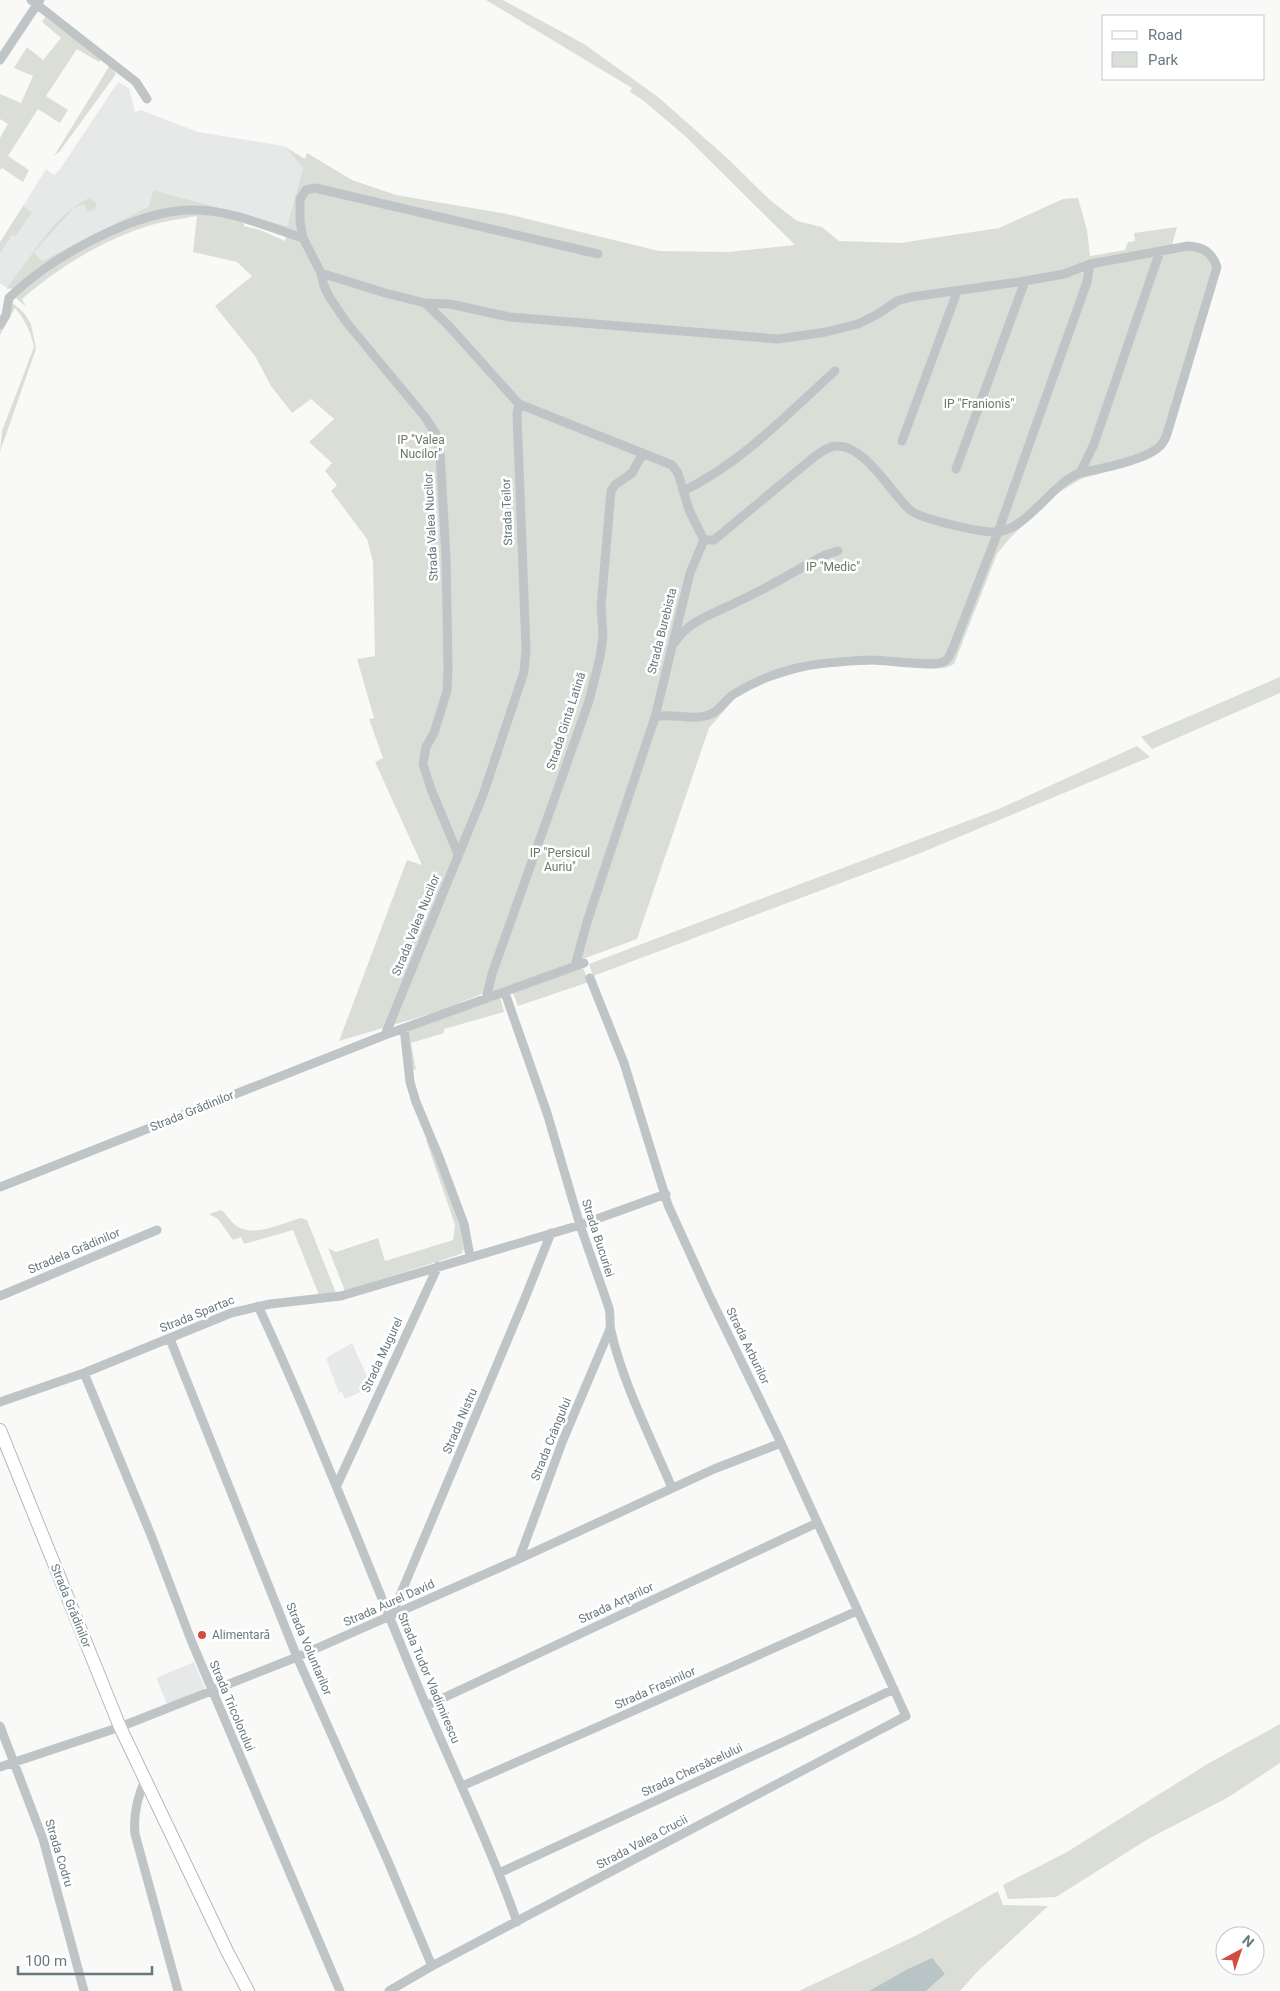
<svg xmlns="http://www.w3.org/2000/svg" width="1280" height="1991" font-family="Roboto,sans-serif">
<rect width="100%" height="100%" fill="#f9f9f8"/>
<path fill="#e7e9e8" d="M118 82 129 88 135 112 141 110 198 132 284 146 303 168 287 226 153 190 149 206 42 261 34 253 24 270 8 288 0 284V254L12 235 15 237 31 211 23 206 46 169 54 175 60 169Z
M352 1343 372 1387 345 1399 342 1392 339 1393 326 1358Z
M194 1662 205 1688 167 1704 156 1678Z"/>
<path fill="#dbded7" d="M486 0H503L584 44 658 97 726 157 770 200 797 221 822 227 839 241 900 243 999 228 1063 199 1078 198 1087 230 1090 256 1125 250 1128 242 1135 241 1134 233 1177 227 1172 245C1197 240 1211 240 1221 266L1169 435 1125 466 1081 479 1056 494 1010 538 997 554 954 664 945 668 932 669 874 664 815 667 757 685 736 697 709 728 637 939 493 992 489 991 440 1011 339 1041 407 860 422 865 375 762 383 758 369 719 374 718 357 659 375 656 373 562 367 539 331 491 337 485 325 471 332 463 309 442 334 419 311 399 292 413 271 386 255 356 215 306 252 276 237 262 193 252 197 216C181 219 164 221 148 226 101 241 59 267 22 299L26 307 15 297C64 257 134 212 199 214 214 214 230 220 244 223V226L260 230 285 241 287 229 200 208 121 223 15 288 7 289V287C33 256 51 217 89 198L96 203V208L87 212 84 204 74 208 34 252 42 261 149 206 153 190 287 226 303 168 284 146 305 159 307 153 352 180 396 195 507 214 659 251 728 252 795 245 685 136 644 101 630 92 632 88Z
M45 17 101 59 99 62 77 49 46 96 68 110 60 123 38 109 8 156 29 170 23 182 2 168 0 170V138L8 124 0 119V94L21 103 33 76 14 68 27 47 43 60 61 38 42 22Z
M110 65 116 74 60 151 54 156Z
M23 206 32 212 15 237 12 235 0 254V242Z
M14 304 24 313 31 324 36 349 0 452 2 431 34 347C31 332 25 320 15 308L0 335V330L12 305Z
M1280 677V693L1152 749 1141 737Z
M1137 746 1150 757 918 854 593 976 589 964 999 809Z
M583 968 589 982 518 1006 513 993Z
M500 997 504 1012 444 1029V1033L411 1043 416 1070 412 1069 408 1031Z
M429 1139 460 1225 464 1249 461 1254 345 1291 328 1248 336 1252 378 1238 385 1261 453 1240 455 1225 426 1140Z
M221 1210C228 1215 231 1223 238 1227 256 1237 282 1223 301 1218L307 1220 336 1293 319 1295 293 1230 244 1244 241 1237 233 1240 218 1219 209 1214Z
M1280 1724V1763L1227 1798 1148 1839 1056 1897 1008 1899 1003 1885 1067 1852 1209 1763Z
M998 1891 1003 1905 1048 1906 978 1971 960 1991H926L945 1974 923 1962 869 1991H799L917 1935Z"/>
<path fill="#b8c4c6" d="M932 1958 945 1974 926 1991H869L908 1969Z"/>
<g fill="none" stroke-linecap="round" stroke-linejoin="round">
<g stroke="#b2b9bc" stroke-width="14">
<path id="secondary" d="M0 1430 120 1727 227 1951 248 1991"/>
</g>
<path stroke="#bfc5c7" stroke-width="9" d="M31 0 136 82 147 99
M0 60 40 0
M321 273 385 293 425 303 448 325 519 404 517 414 526 649 524 672 483 795 385 1035
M9 298C49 258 138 208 196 210 229 210 271 228 303 238
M425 303 450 304 509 317 778 339 826 332 858 324 878 314 897 301 911 297 1025 281 1064 274 1090 264 1188 246C1203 247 1212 252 1217 267L1167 434C1166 437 1164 441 1162 444 1151 458 1112 466 1095 470 1090 471 1085 471 1080 473 1052 483 1028 529 997 532 982 533 920 519 910 510 891 493 865 445 837 446 828 446 821 452 814 457L714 540H704
M0 325 6 315 9 298
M519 404 672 465 678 473 689 510 704 540 690 573 655 717 587 922 575 966
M902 441 957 292
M956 469 1025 281
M1080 473 1094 444 1160 251
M683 491C742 463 787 414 835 371
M675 642C690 619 716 613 739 601 768 588 796 570 825 555L838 551
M655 717C673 712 694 722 711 714 721 709 726 699 734 694 766 674 803 664 839 662 850 661 862 660 873 660 888 660 935 668 945 661 949 659 951 652 953 648L998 532 1087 282 1090 264
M458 854 431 789 423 764 426 747 434 733 447 691 448 668 446 556 440 453 436 434 425 417 347 323 330 298 324 286 321 273 303 238 300 221V199L306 190 315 188 328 191 598 254
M505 993 547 1113 580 1225 609 1308C611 1316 609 1323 611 1331 623 1384 651 1438 672 1488
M486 999 492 974 589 701 600 657 603 636 601 607 611 491 615 485 632 473 643 453
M404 1028 410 1082 416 1102 439 1157 464 1224 470 1256
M0 1187 385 1035 584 963
M0 1296 157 1230
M258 1306C315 1428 363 1554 415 1679 448 1760 488 1839 517 1922
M170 1339 297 1657 387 1859 432 1966
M84 1373 151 1535 191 1640 340 1991
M0 1402 84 1373 231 1313 270 1304 341 1296 580 1225 666 1194
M337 1485 438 1266
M519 1559 563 1440 610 1329
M389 1616 396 1605 523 1303 551 1233
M426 1706 817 1523
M0 1726 43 1839 84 1991
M0 1767 120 1727 297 1657 519 1559 714 1469 781 1443
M145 1780C137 1798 133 1814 135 1834L178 1991
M462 1786 595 1728 857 1611
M499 1873 796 1736 894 1689
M389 1991 432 1966 906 1716 781 1443 709 1295 668 1205 624 1063 590 978"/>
<use href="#secondary" stroke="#fff" stroke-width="12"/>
</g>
<circle fill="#cf4d43" stroke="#fff" stroke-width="2" cx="202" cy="1635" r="5"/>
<g text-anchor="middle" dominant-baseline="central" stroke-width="5" stroke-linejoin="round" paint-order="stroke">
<g font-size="12" fill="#6c7866" stroke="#fff">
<text x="979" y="404">IP "Franionis"</text>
<text x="421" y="440">IP "Valea<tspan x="421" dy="14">Nucilor"</tspan></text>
<text x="833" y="567">IP "Medic"</text>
<text x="560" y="853">IP "Persicul<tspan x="560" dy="14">Auriu"</tspan></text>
</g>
<g font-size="12" fill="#67797f" stroke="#fff">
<text transform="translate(507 512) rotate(-92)">Strada Teilor</text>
<text transform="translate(431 527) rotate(-93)">Strada Valea Nucilor</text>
<text transform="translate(662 631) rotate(-76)">Strada Burebista</text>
<text transform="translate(566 721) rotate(-72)">Strada Ginta Latină</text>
<text transform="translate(416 925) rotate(-68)">Strada Valea Nucilor</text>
<text transform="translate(192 1111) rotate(-22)">Strada Grădinilor</text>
<text transform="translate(598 1238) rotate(72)">Strada Bucuriei</text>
<text transform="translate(74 1251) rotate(-23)">Stradela Grădinilor</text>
<text transform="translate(197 1314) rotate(-22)">Strada Spartac</text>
<text transform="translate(748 1346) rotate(64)">Strada Arburilor</text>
<text transform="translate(382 1355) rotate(-65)">Strada Mugurel</text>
<text transform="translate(460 1421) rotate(-67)">Strada Nistru</text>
<text transform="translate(551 1439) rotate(-68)">Strada Crângului</text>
<text transform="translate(389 1603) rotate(-24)">Strada Aurel David</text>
<text transform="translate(616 1603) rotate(-25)">Strada Arțarilor</text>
<text transform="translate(71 1606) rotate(68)">Strada Grădinilor</text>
<text transform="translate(309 1649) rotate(67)">Strada Voluntarilor</text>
<text transform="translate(429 1678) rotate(67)">Strada Tudor Vladimirescu</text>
<text transform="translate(655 1688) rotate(-24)">Strada Frasinilor</text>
<text transform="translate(232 1706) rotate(67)">Strada Tricolorului</text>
<text transform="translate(692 1770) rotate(-25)">Strada Chersăcelului</text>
<text transform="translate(642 1842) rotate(-28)">Strada Valea Crucii</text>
<text transform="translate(59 1853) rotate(73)">Strada Codru</text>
</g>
<g font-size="12" fill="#67797f" stroke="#fff" text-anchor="start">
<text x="212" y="1635">Alimentară</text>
</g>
</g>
<rect x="1102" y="15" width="162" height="65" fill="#ffffff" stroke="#c2c9cc"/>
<rect x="1112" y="31" width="25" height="8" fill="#ffffff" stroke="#c2c9cc"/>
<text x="1148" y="40" font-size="15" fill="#67797f">Road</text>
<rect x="1112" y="52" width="25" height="15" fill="#dbded7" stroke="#c2c9cc"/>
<text x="1148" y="65" font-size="15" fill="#67797f">Park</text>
<g transform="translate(1240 1951) rotate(40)"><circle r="24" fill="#ffffff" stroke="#c2c9cc"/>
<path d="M0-4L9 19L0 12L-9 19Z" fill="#cf4d43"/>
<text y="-8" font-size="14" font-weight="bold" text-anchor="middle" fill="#67797f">N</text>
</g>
<path d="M18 1966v8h134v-8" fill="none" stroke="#67797f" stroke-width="2.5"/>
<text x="25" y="1966" font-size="15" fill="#67797f" stroke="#ffffff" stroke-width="4" paint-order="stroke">100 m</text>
</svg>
